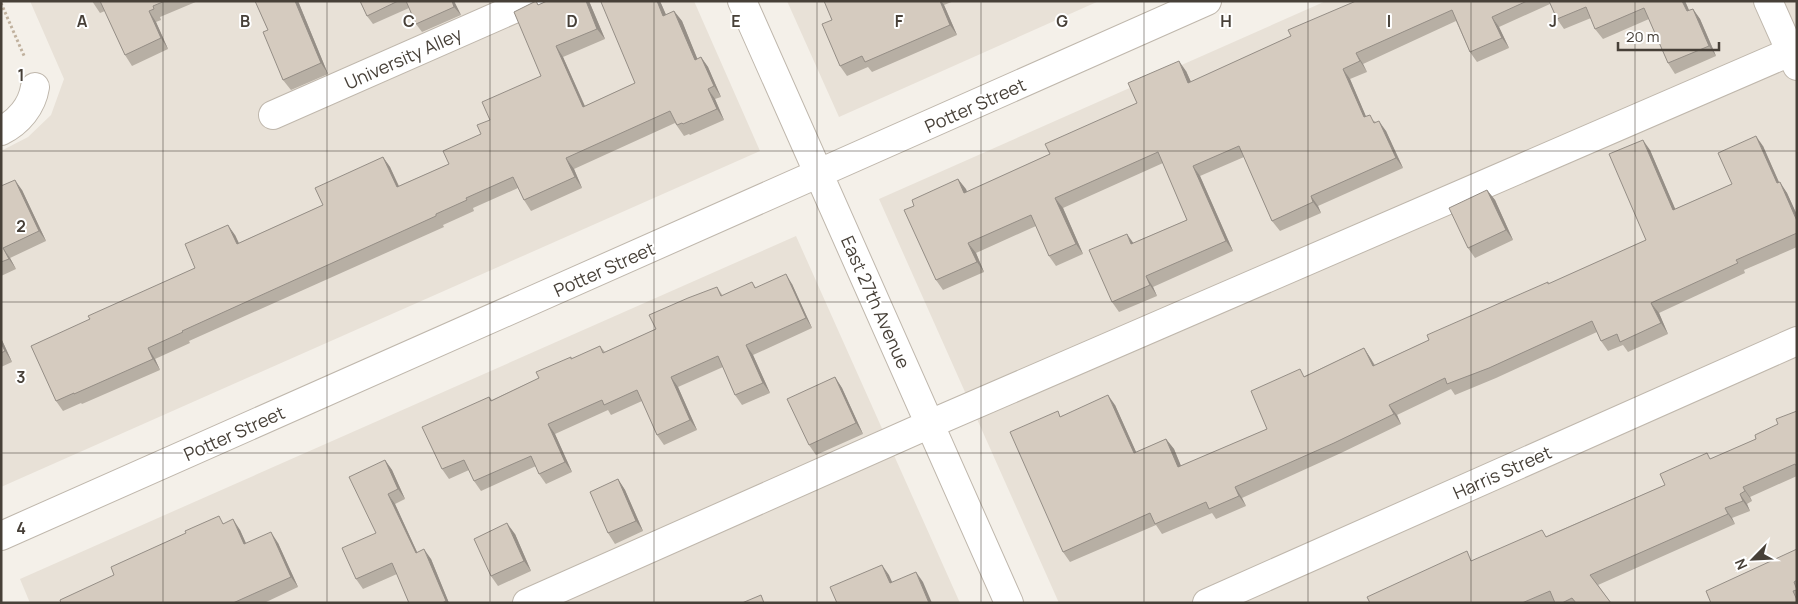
<svg xmlns="http://www.w3.org/2000/svg" width="1798" height="604" font-family="Manrope,sans-serif">
<rect width="100%" height="100%" fill="#f4f0e9"/>
<path fill="#e8e1d7" d="M30 1H694L760 151 1 487V151L28 137 51 115 64 79Z
M787 1H1099L839 117Z
M1326 1H1797V603H1059L879 199Z
M796 236 960 603H30L20 579Z"/>
<g fill="none" stroke-linecap="round" stroke-linejoin="round">
<g stroke="#bfb7ac" stroke-width="30">
<path id="minor" d="M742 1 1009 603
M1768 1 1797 66
M273 115 532 1
M1 131C19 122 32 106 35 87
M1 536 1207 1
M527 603 930 424 1797 49
M1207 603 1797 341"/>
</g>
<path stroke="#c0b19e" stroke-width="3" stroke-dasharray="2.5 2.5" stroke-linecap="butt" d="M1 3 25 58"/>
<use href="#minor" stroke="#fff" stroke-width="28"/>
</g>
<path fill="#b7afa4" d="M92 1H198L160 17 161 20 156 22 168 49 132 66 125 55 105 11 100 13Z
M255 1H298L328 74 291 90 283 80 268 30Z
M360 1H454L461 15 422 32 416 24 409 8 373 24 367 16Z
M536 1 538 5 547 1H589L605 39 563 57 585 106 635 83 660 1 666 15 674 11 682 21 697 59 701 57 708 67 721 97 715 99 724 120 690 135 689 134 684 136 675 123 574 169 582 188 531 211 524 200 518 188 473 208 474 211 443 225 444 227 189 341 190 343 155 359 160 370 82 404 81 403 63 411 56 401 90 319 195 268 235 235 239 243 323 205 383 157 390 167 399 186 449 164 481 134 490 120 541 76Z
M824 1H954L944 5 957 35 872 72 868 67 847 76 840 66 832 20Z
M1356 1H1685L1689 10 1693 9 1700 19 1716 56 1675 74 1668 63 1649 19 1603 39 1595 29 1591 18 1564 29 1557 19 1550 4 1499 27 1509 48 1477 62 1470 52 1456 21 1363 64 1367 72 1350 79 1366 117 1376 122 1386 131 1403 168 1318 206 1321 213 1280 231 1272 221 1244 157 1200 176 1233 251 1153 287 1157 296 1119 312 1112 302 1133 243 1187 220 1163 163 1063 208 1083 254 1056 266 1049 256 1036 226 976 253 984 272 943 290 936 280 914 206 958 179 967 192 1050 154 1137 103 1186 71 1191 82 1291 36Z
M1763 146 1779 182 1787 193 1797 215V247L1744 270 1745 273 1659 313 1668 334 1628 352 1623 345 1608 351 1601 341 1597 332 1496 378 1455 395 1451 389 1397 415 1401 424 1341 453 1242 498 1246 506 1216 519 1212 513 1162 534 1156 525 1070 562 1063 552 1061 416 1115 405 1136 452 1166 439 1174 449 1181 466 1267 429 1305 376 1364 348 1371 359 1375 365 1549 284 1646 240 1650 150 1675 209 1732 184Z
M1 186 22 190 46 241 10 258 16 269 1 276Z
M1487 190 1495 200 1513 240 1475 258 1468 248Z
M752 282 756 288 792 284 812 328 753 355 770 393 742 405 735 395 723 367 678 387 697 430 664 445 657 435 642 401 611 415 608 410 555 434 572 472 546 484 539 474 536 466 481 491 474 481 469 470 449 479 442 469 489 397 492 400 539 378 600 346 605 352 656 329 717 287 723 296Z
M1 338 12 362 1 367Z
M835 377 842 388 863 434 816 455 809 445Z
M1797 411V476L1750 497 1752 501 1747 504 1750 511 1732 518 1735 524 1598 585 1611 603H1555V602L1552 603H1370L1473 561 1547 536 1665 485 1711 459 1756 439 1778 424Z
M385 460 392 470 405 499 395 504 417 552 431 559 449 603H409L397 574 363 589 356 579 376 533Z
M618 479 625 490 643 531 615 544 608 533Z
M224 523 240 530 246 543H278L298 587 264 603H61Z
M515 534 531 571 498 586 491 576Z
M1797 549V603H1711Z"/>
<path fill="#958e86" d="M295 1H298L328 74 321 63Z
M452 1H454L461 15 454 7Z
M586 1H589L605 39 597 29Z
M657 1H660L671 26 663 16Z
M940 1H941L944 5 957 35 950 25Z
M1682 1H1685L1694 22 1687 11Z
M1693 9 1700 19 1716 56 1709 46Z
M149 11 156 22 168 49 161 38Z
M674 11 682 21 702 70 695 60Z
M1492 17 1499 27 1509 48 1502 38Z
M556 46 563 57 590 118 583 107Z
M1356 53 1363 64 1367 72 1360 61Z
M701 57 708 67 721 97 714 86Z
M1179 61 1186 71 1196 93 1188 83Z
M1343 69 1350 79 1371 128 1364 117Z
M708 89 715 99 724 120 717 109Z
M1379 121 1386 131 1403 168 1396 158Z
M1756 136 1763 146 1784 194 1777 183Z
M1643 140 1650 150 1680 220 1673 210Z
M383 157 390 167 404 198 397 187Z
M566 158 574 169 582 188 575 177Z
M1193 166 1200 176 1233 251 1226 241Z
M958 179 966 189 972 203 964 193Z
M15 180 22 190 46 241 39 231Z
M1780 182 1787 193 1797 215V221Z
M1487 190 1495 200 1513 240 1506 230Z
M1311 196 1318 206 1321 213 1313 202Z
M1055 198 1063 208 1083 254 1076 244Z
M228 225 235 235 244 255 237 244Z
M1127 234 1134 244H1131Z
M968 243 976 253 984 272 977 262Z
M3 248 10 258 16 269 9 259Z
M786 274 792 284 812 328 806 318Z
M1146 276 1153 287 1157 296 1150 285Z
M1651 303 1659 313 1668 334 1661 323Z
M1 338 12 362 5 351 1 343Z
M746 345 753 355 770 393 763 383Z
M148 348 155 359 160 370 153 359Z
M1364 348 1371 359 1380 377 1373 366Z
M671 377 678 387 697 430 690 420Z
M835 377 842 388 863 434 856 423Z
M1108 395 1115 405 1141 463 1134 453Z
M1389 405 1397 415 1401 424 1394 414Z
M548 424 555 434 572 472 565 462Z
M1166 439 1174 449 1186 478 1178 467Z
M385 460 392 470 405 499 398 489Z
M618 479 625 490 643 531 636 521Z
M1235 487 1242 498 1246 506 1239 496Z
M1743 487 1750 497 1752 501 1745 491Z
M388 494 395 504 422 563 416 553Z
M1740 494 1747 504 1750 511 1743 501Z
M1725 508 1732 518 1735 524 1728 514Z
M233 519 240 530 251 555 244 544Z
M507 523 515 534 531 571 524 561Z
M271 532 278 543 298 587 291 577Z
M424 549 431 559 449 603H447L446 601Z
M882 565 889 575 897 593 890 583Z
M916 572 923 582 932 603H929Z"/>
<path fill="#d5cbbf" stroke="#958e86" d="M100 1H165L153 6 154 9 149 11 161 38 125 55Z
M255 1H295L321 63 283 80 263 32 268 30Z
M360 1H398L367 16Z
M406 1H452L454 7 416 24Z
M536 1 538 5 547 1H586L597 29 556 46 583 107 635 83 601 2 604 1H657L663 16 674 11 695 60 701 57 714 86 708 89 717 109 683 124 682 123 677 125 670 111 566 158 575 177 524 200 513 177 466 198 467 200 436 214V216L182 331 183 332 148 348 153 359 74 394V393L56 401 31 346 90 319 88 316 195 268 185 244 228 225 237 244 323 205 315 188 383 157 397 187 449 164 443 151 481 134 477 125 490 120 482 102 541 76 514 12Z
M824 1H940L950 25 865 62 862 56 840 66 822 24 832 20Z
M1356 1H1527L1492 17 1502 38 1470 52 1452 10 1356 53 1360 61 1343 69 1364 117 1370 115 1374 123 1379 121 1396 158 1311 196 1313 202 1272 221 1239 146 1193 166 1226 241 1146 276 1150 285 1112 302 1089 250 1127 234 1131 244 1187 220 1158 152 1055 198 1076 244 1049 256 1031 215 968 243 977 262 936 280 904 210 914 206 912 200 958 179 964 193 1050 154 1045 144 1137 103 1128 83 1179 61 1188 83 1291 36 1288 30Z
M1549 1H1682L1687 11 1693 9 1709 46 1668 63 1644 8 1595 29 1586 7 1557 19Z
M1756 136 1777 183 1780 182 1797 221V233L1736 260 1738 263 1651 303 1661 323 1620 342 1617 334 1601 341 1592 321 1489 368 1447 384 1445 378 1389 405 1394 414 1334 443 1235 487 1239 496 1209 509 1206 502 1155 524 1150 513 1063 552 1010 432 1058 411 1060 417 1108 395 1134 453 1166 439 1178 467 1267 429 1251 391 1300 369 1304 377 1364 348 1373 366 1429 340 1427 335 1548 282V284L1646 240 1609 154 1643 140 1673 210 1732 184 1718 153Z
M15 180 39 231 3 248 9 259 1 262V186Z
M1487 190 1506 230 1468 248 1449 208Z
M786 274 806 318 746 345 763 383 735 395 718 356 671 377 690 420 657 435 637 390 604 405 602 400 548 424 565 462 539 474 531 456 474 481 464 460 442 469 422 427 489 397 491 401 539 378 536 372 571 357V359L600 346 603 353 656 329 649 315 688 298 717 287 721 296 752 282 755 288Z
M1 343 5 351 1 353Z
M835 377 856 423 809 445 787 399Z
M1797 411V467L1795 464 1743 487 1745 491 1740 494 1743 501 1725 508 1728 514 1590 575 1611 603H1576L1572 598 1562 603H1555L1550 591 1522 603H1370L1367 597 1467 551 1471 561 1542 530 1546 537 1665 485 1660 474 1707 453 1710 459 1756 439 1755 435 1778 424 1776 419Z
M385 460 398 489 388 494 416 553 424 549 446 601 442 603H409L392 563 356 579 342 548 376 533 349 477Z
M618 479 636 521 608 533 590 492Z
M219 516 223 524 233 519 244 544 271 532 291 577 233 603H61L60 600 114 575 111 567 186 533 185 531Z
M507 523 524 561 491 576 474 539Z
M1797 549V580L1794 582 1797 590 1793 591 1797 600V603H1711L1706 591Z
M882 565 890 583 916 572 929 603H837L830 587Z
M761 595 764 603H742Z"/>
<path fill="none" stroke="#474038" stroke-width="1" stroke-opacity="0.55" d="M163 1V603M327 1V603M490 1V603M654 1V603M817 1V603M981 1V603M1144 1V603M1308 1V603M1471 1V603M1635 1V603M1 151H1797M1 302H1797M1 453H1797"/>
<g text-anchor="middle" dominant-baseline="central" stroke-width="4" stroke-linejoin="round" paint-order="stroke">
<g font-size="18" fill="#474038" stroke="#fff">
<text transform="translate(403 58) rotate(-24)">University Alley</text>
<text transform="translate(975 105) rotate(-24)">Potter Street</text>
<text transform="translate(604 269) rotate(-24)">Potter Street</text>
<text transform="translate(876 302) rotate(66)">East 27th Avenue</text>
<text transform="translate(234 433) rotate(-24)">Potter Street</text>
<text transform="translate(1502 472) rotate(-24)">Harris Street</text>
</g>
</g>
<g font-size="16" text-anchor="middle" font-weight="bold" fill="#474038" stroke="#fff" stroke-width="4" stroke-linejoin="round" paint-order="stroke">
<text x="82" y="27">A</text>
<text x="245" y="27">B</text>
<text x="409" y="27">C</text>
<text x="572" y="27">D</text>
<text x="736" y="27">E</text>
<text x="899" y="27">F</text>
<text x="1062" y="27">G</text>
<text x="1226" y="27">H</text>
<text x="1389" y="27">I</text>
<text x="1553" y="27">J</text>
<text x="21" y="81">1</text>
<text x="21" y="232">2</text>
<text x="21" y="383">3</text>
<text x="21" y="534">4</text>
</g>
<rect width="1798" height="604" fill="none" stroke="#474038" stroke-width="5"/>
<g transform="translate(1753 559) rotate(246)" stroke="#ffffff" stroke-width="4" paint-order="stroke">
<path d="M0-4L9 19L0 12L-9 19Z" fill="#474038"/>
<text y="-8" font-size="14" font-weight="bold" text-anchor="middle" fill="#474038">N</text>
</g>
<path d="M1618 42v8h101v-8" fill="none" stroke="#474038" stroke-width="2.5"/>
<text x="1626" y="42" font-size="15" fill="#474038" stroke="#ffffff" stroke-width="4" paint-order="stroke">20 m</text>
</svg>
